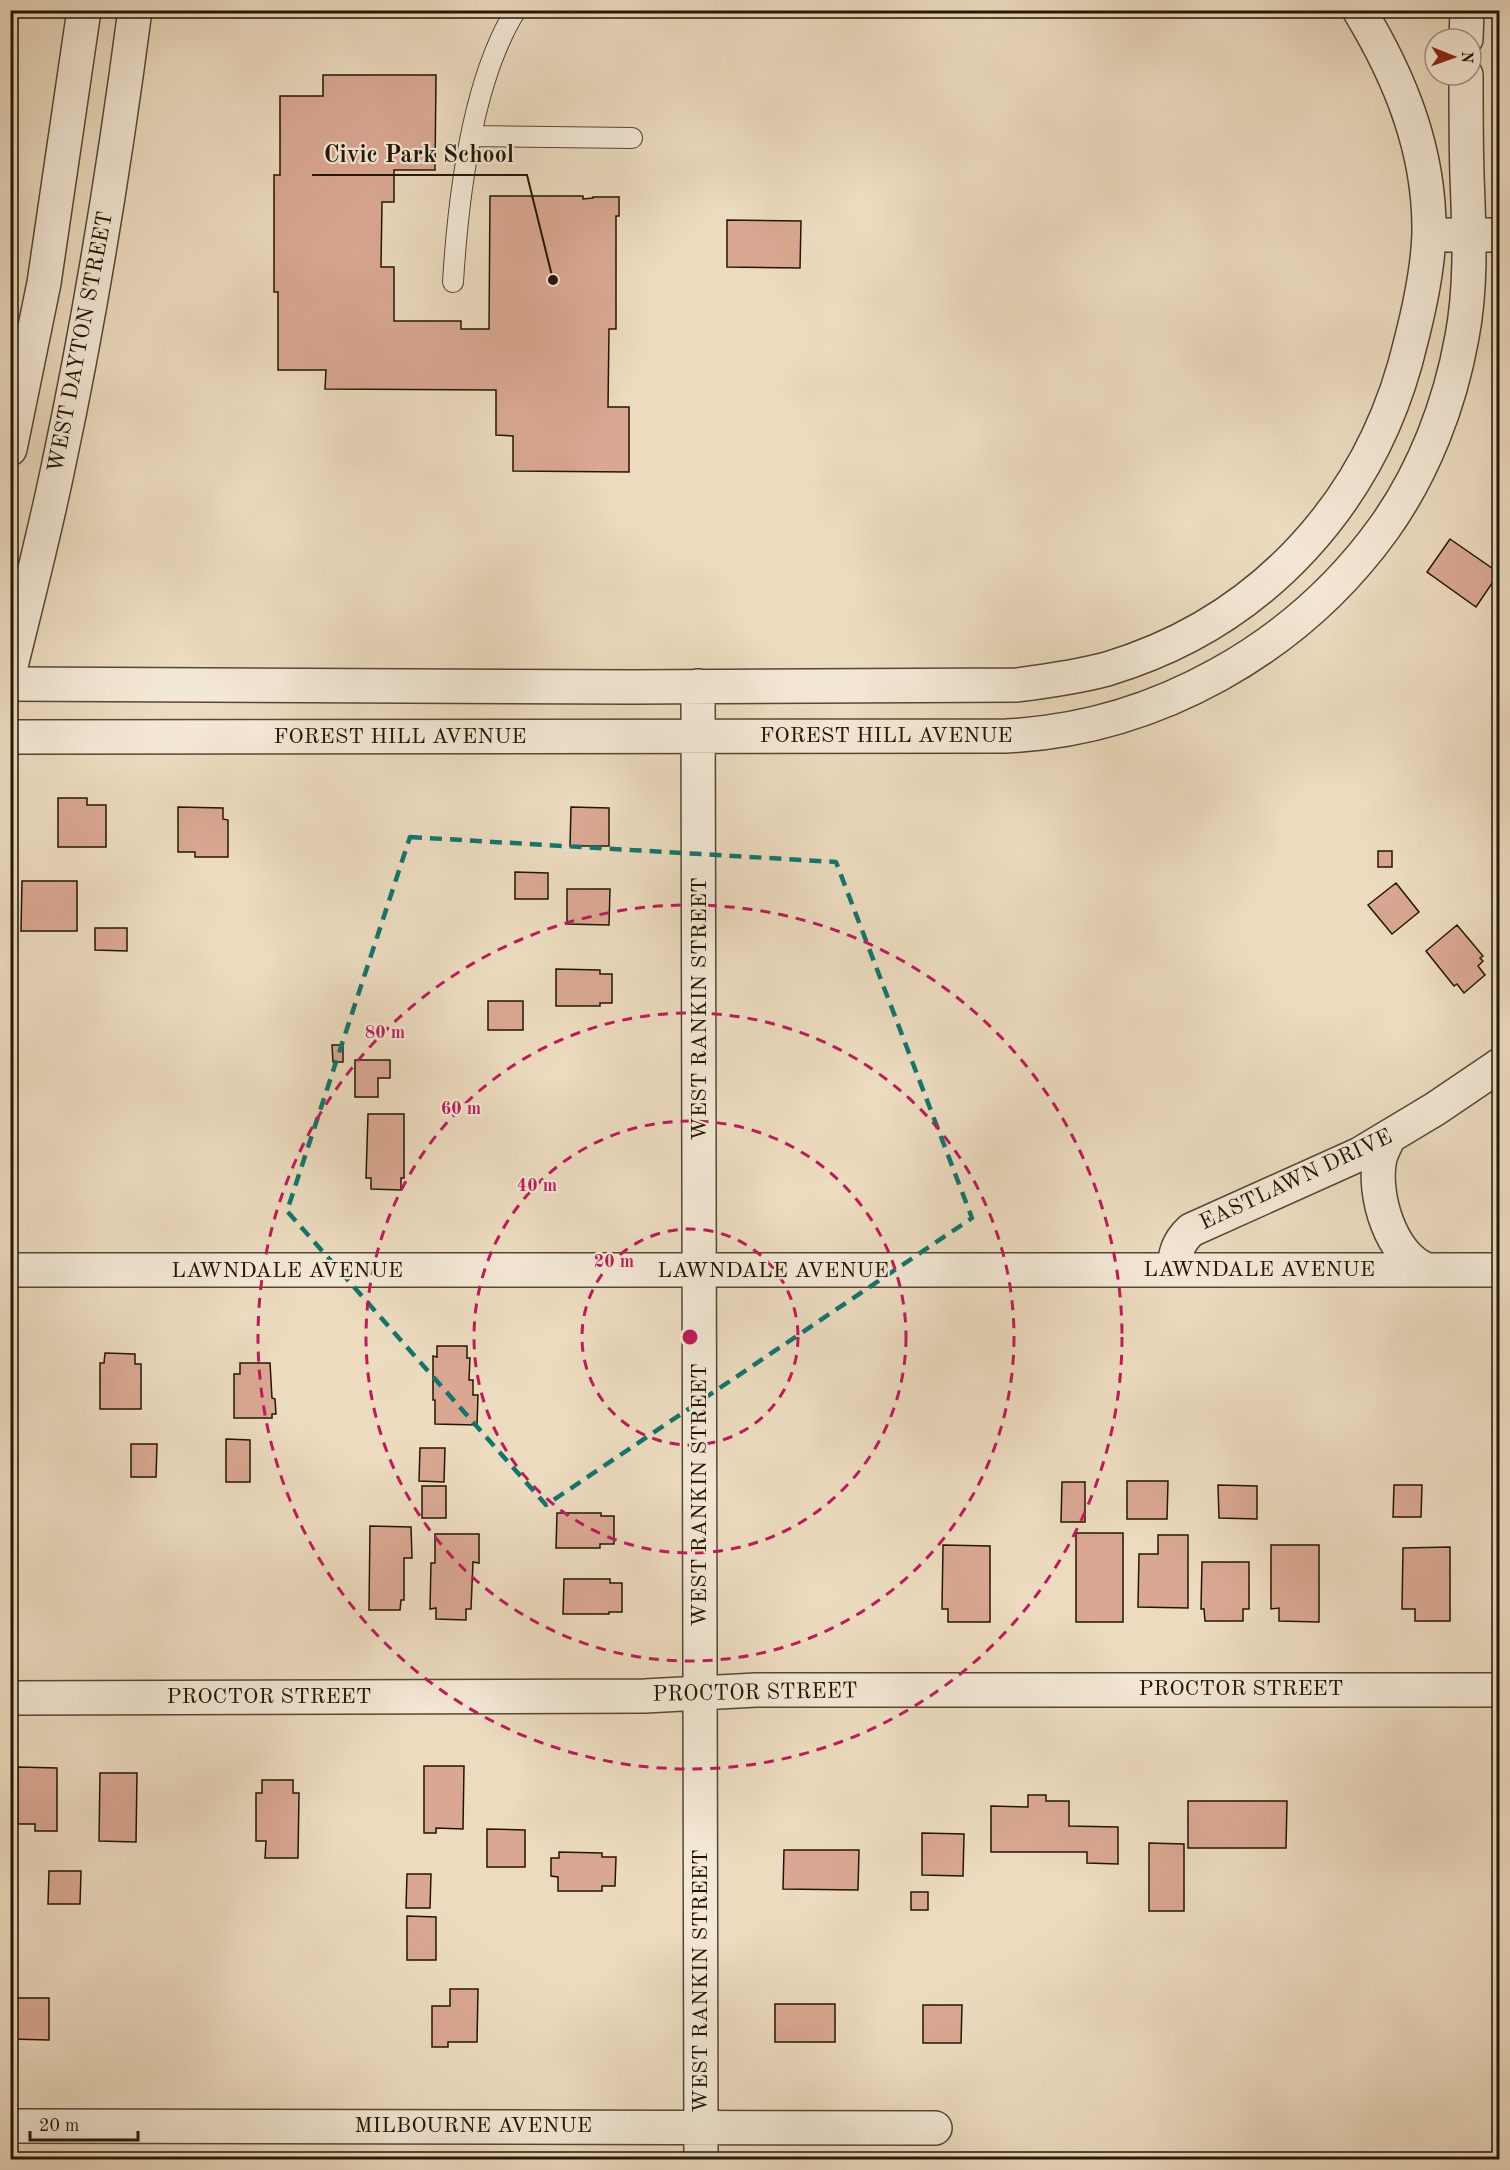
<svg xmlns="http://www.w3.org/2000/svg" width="1510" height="2170" font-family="'Old Standard TT',serif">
<rect width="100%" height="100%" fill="#ecdbbf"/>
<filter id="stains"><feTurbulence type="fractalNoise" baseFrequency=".00333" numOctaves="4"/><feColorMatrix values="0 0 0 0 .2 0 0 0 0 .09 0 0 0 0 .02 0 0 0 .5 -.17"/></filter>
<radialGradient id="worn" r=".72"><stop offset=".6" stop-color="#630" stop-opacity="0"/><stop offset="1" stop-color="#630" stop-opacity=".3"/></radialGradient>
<path fill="#daa892" stroke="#231605" stroke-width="1.5" d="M323 75H436L435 170H394V202H382L381 267H394V321H461V329H489L490 196H583V199L593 198V197H619V216H616V329H609L608 407H629V472L513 471V436L496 435V390L325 389 326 370H278V292H274V175H280V96H323Z
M727 220 801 221 800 268 727 267Z
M1450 539 1499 573 1476 607 1427 572Z
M58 798H87V805H106V847H58Z
M178 807 223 808V819L228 820V857H195V852H178Z
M571 807 609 808V846H570Z
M1378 851H1392V867H1378Z
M515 872 548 873V899H515Z
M22 881H77V931H21Z
M1396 883 1419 912 1392 934 1368 905Z
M567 889H610L609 925 567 924Z
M1457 925 1483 956 1480 958 1483 961 1478 966 1485 975 1464 993 1457 984 1454 986 1426 951Z
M95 928H127V951L95 950Z
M556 969 600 970V974H612V1003H600V1006H556Z
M488 1001H523V1030H488Z
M332 1045H343V1062H333Z
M355 1060H390V1078H378V1097H355Z
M368 1114H404V1178H401V1190L371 1189V1178H366Z
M437 1346H467V1358H470L469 1380H473V1395H478L477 1425 435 1424V1400H433V1356L437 1357Z
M105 1353 135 1354V1364H141V1409H100V1363H104Z
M240 1363H270L272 1398 275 1399 276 1414H272V1418H234V1374H240Z
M226 1439 250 1440V1482H226Z
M131 1444H157L156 1477H131Z
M420 1448H445L444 1482 419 1481Z
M1127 1481H1168L1167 1519H1127Z
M1062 1482H1085V1522H1061Z
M1218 1485 1257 1486V1519L1219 1518Z
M1394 1485H1422L1421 1517H1393Z
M422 1486H446V1518H422Z
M557 1513H601V1516H614V1544H600V1548H556Z
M370 1526 411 1527 412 1558H404V1600H401L400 1610H369Z
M1076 1533H1123V1622H1076Z
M435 1534H479V1563L473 1562 471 1609H466V1620L436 1619V1608L430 1609 431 1563H435Z
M1158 1535H1188V1608L1138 1607 1139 1554H1158Z
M943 1545 990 1546V1622H948V1609H942Z
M1271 1545H1319V1622L1279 1621V1608L1271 1609Z
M1450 1547V1621H1415V1609H1402L1403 1548Z
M1202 1562H1249V1609H1243V1621H1205L1204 1609H1201Z
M564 1579H610V1583H622V1612H609V1614H563Z
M424 1766H464L463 1829 436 1828V1833H424Z
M18 1767 57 1768V1831H35V1824H18Z
M100 1773H137L136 1842 99 1841Z
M262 1780H293V1793H299L298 1858H265L266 1841H256V1793H262Z
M1028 1795H1046V1801H1069V1826L1118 1827V1864L1087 1863V1852H991V1806L1028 1807Z
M1188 1801H1287L1286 1848H1188Z
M487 1829 525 1830V1867H487Z
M922 1833 964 1834 963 1876 922 1875Z
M1149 1843 1184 1844V1911H1149Z
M784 1850H859L858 1890 783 1889Z
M559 1852 602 1853V1857H616L615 1886H602V1891H558V1877L551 1876V1858H559Z
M49 1871H81L80 1904H48Z
M407 1874H431L430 1908H406Z
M911 1892H928V1910H911Z
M407 1916 436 1917V1960H407Z
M450 1989H478L477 2042H448V2047H432V2006H450Z
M10 1998H49V2040L10 2039Z
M775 2004H835V2042H775Z
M923 2005H962L961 2043H923Z"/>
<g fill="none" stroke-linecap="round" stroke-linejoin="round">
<g stroke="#554734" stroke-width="22">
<path id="service" d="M472 136 632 138
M453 282C458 200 472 80 516 10"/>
</g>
<g stroke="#554734" stroke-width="36">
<path id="minor" d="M1466 39 1467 10
M1448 235H1500
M10 684 632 687 1017 685C1048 681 1077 677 1107 669 1264 622 1374 499 1411 341 1420 306 1428 269 1429 233 1430 152 1401 79 1359 10
M698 686 701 2160
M10 737 1006 736C1155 729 1297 649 1384 528 1424 472 1450 404 1462 337 1472 284 1469 230 1467 176 1466 143 1466 109 1466 75
M1389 1137C1386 1144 1382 1151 1380 1158 1372 1194 1391 1258 1428 1270
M10 1270H1500
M1174 1270C1175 1253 1178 1242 1191 1230L1360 1154 1435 1109 1500 1065
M10 1698 645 1696 756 1690H1500
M10 2126 935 2128"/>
</g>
<g stroke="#554734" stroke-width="36">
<path id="tertiary" d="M10 449 44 283 84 10
M10 670C27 601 45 532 59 463 91 313 115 162 135 10"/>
</g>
<use href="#service" stroke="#f3e8d5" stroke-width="20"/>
<use href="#minor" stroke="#f3e8d5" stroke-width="33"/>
<use href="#tertiary" stroke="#f3e8d5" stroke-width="33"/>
</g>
<path fill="none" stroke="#0f766e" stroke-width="4.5" stroke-dasharray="12 8" stroke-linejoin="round" d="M410 837 836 862 972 1218 546 1505 287 1211Z"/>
<g fill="none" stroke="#c2185b" stroke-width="3" stroke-dasharray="10 8">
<circle cx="690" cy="1337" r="108"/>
<circle cx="690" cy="1337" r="216"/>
<circle cx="690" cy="1337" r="324"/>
<circle cx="690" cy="1337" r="432"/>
</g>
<g text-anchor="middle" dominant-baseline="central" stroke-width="4.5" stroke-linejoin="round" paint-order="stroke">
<g font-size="22" fill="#231605" stroke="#f3e8d5">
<text transform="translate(81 342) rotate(-79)">WEST DAYTON STREET</text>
<text x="886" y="736">FOREST HILL AVENUE</text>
<text x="400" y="737">FOREST HILL AVENUE</text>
<text transform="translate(700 1009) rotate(-90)">WEST RANKIN STREET</text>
<text transform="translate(1296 1180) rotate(-25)">EASTLAWN DRIVE</text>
<text x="1259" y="1270">LAWNDALE AVENUE</text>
<text x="287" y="1271">LAWNDALE AVENUE</text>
<text x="773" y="1271">LAWNDALE AVENUE</text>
<text transform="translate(700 1495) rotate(-90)">WEST RANKIN STREET</text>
<text x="1241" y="1689">PROCTOR STREET</text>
<text transform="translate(755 1693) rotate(-1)">PROCTOR STREET</text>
<text x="269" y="1697">PROCTOR STREET</text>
<text transform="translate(701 1981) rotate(-90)">WEST RANKIN STREET</text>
<text x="473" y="2126">MILBOURNE AVENUE</text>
</g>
</g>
<circle cx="690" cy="1337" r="9" fill="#c2185b" stroke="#f3e8d5" stroke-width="3"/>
<g font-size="18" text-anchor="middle" font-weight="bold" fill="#c2185b" stroke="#f3e8d5" stroke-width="4.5" stroke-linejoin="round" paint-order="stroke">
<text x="385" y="1038">80 m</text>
<text x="461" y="1114">60 m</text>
<text x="537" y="1191">40 m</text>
<text x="614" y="1267">20 m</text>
</g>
<path fill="none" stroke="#231605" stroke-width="2" d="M553 280L527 175H312"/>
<circle fill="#231605" stroke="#f3e8d5" stroke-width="2" cx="553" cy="280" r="6"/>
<g font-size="24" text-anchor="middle" font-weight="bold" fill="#231605" stroke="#f3e8d5" stroke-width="4.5" stroke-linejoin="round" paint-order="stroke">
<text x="419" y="162">Civic Park School</text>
</g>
<rect width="1510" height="2170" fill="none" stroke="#ecdbbf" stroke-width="36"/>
<rect x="12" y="12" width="1486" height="2146" fill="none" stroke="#231605" stroke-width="3"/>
<rect x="18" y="18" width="1474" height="2134" fill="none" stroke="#231605" stroke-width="1.5"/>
<g transform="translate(1453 57) rotate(91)"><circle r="28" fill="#f3e8d5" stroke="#a09482" stroke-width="1.5"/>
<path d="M0-4.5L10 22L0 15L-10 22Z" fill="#8f2418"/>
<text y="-9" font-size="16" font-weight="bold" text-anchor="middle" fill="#231605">N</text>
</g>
<path d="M30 2131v9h108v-9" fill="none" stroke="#231605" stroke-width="3"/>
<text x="39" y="2131" font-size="18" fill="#231605" stroke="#f3e8d5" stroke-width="4.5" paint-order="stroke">20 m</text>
<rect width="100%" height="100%" filter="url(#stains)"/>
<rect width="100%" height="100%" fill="url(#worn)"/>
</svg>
